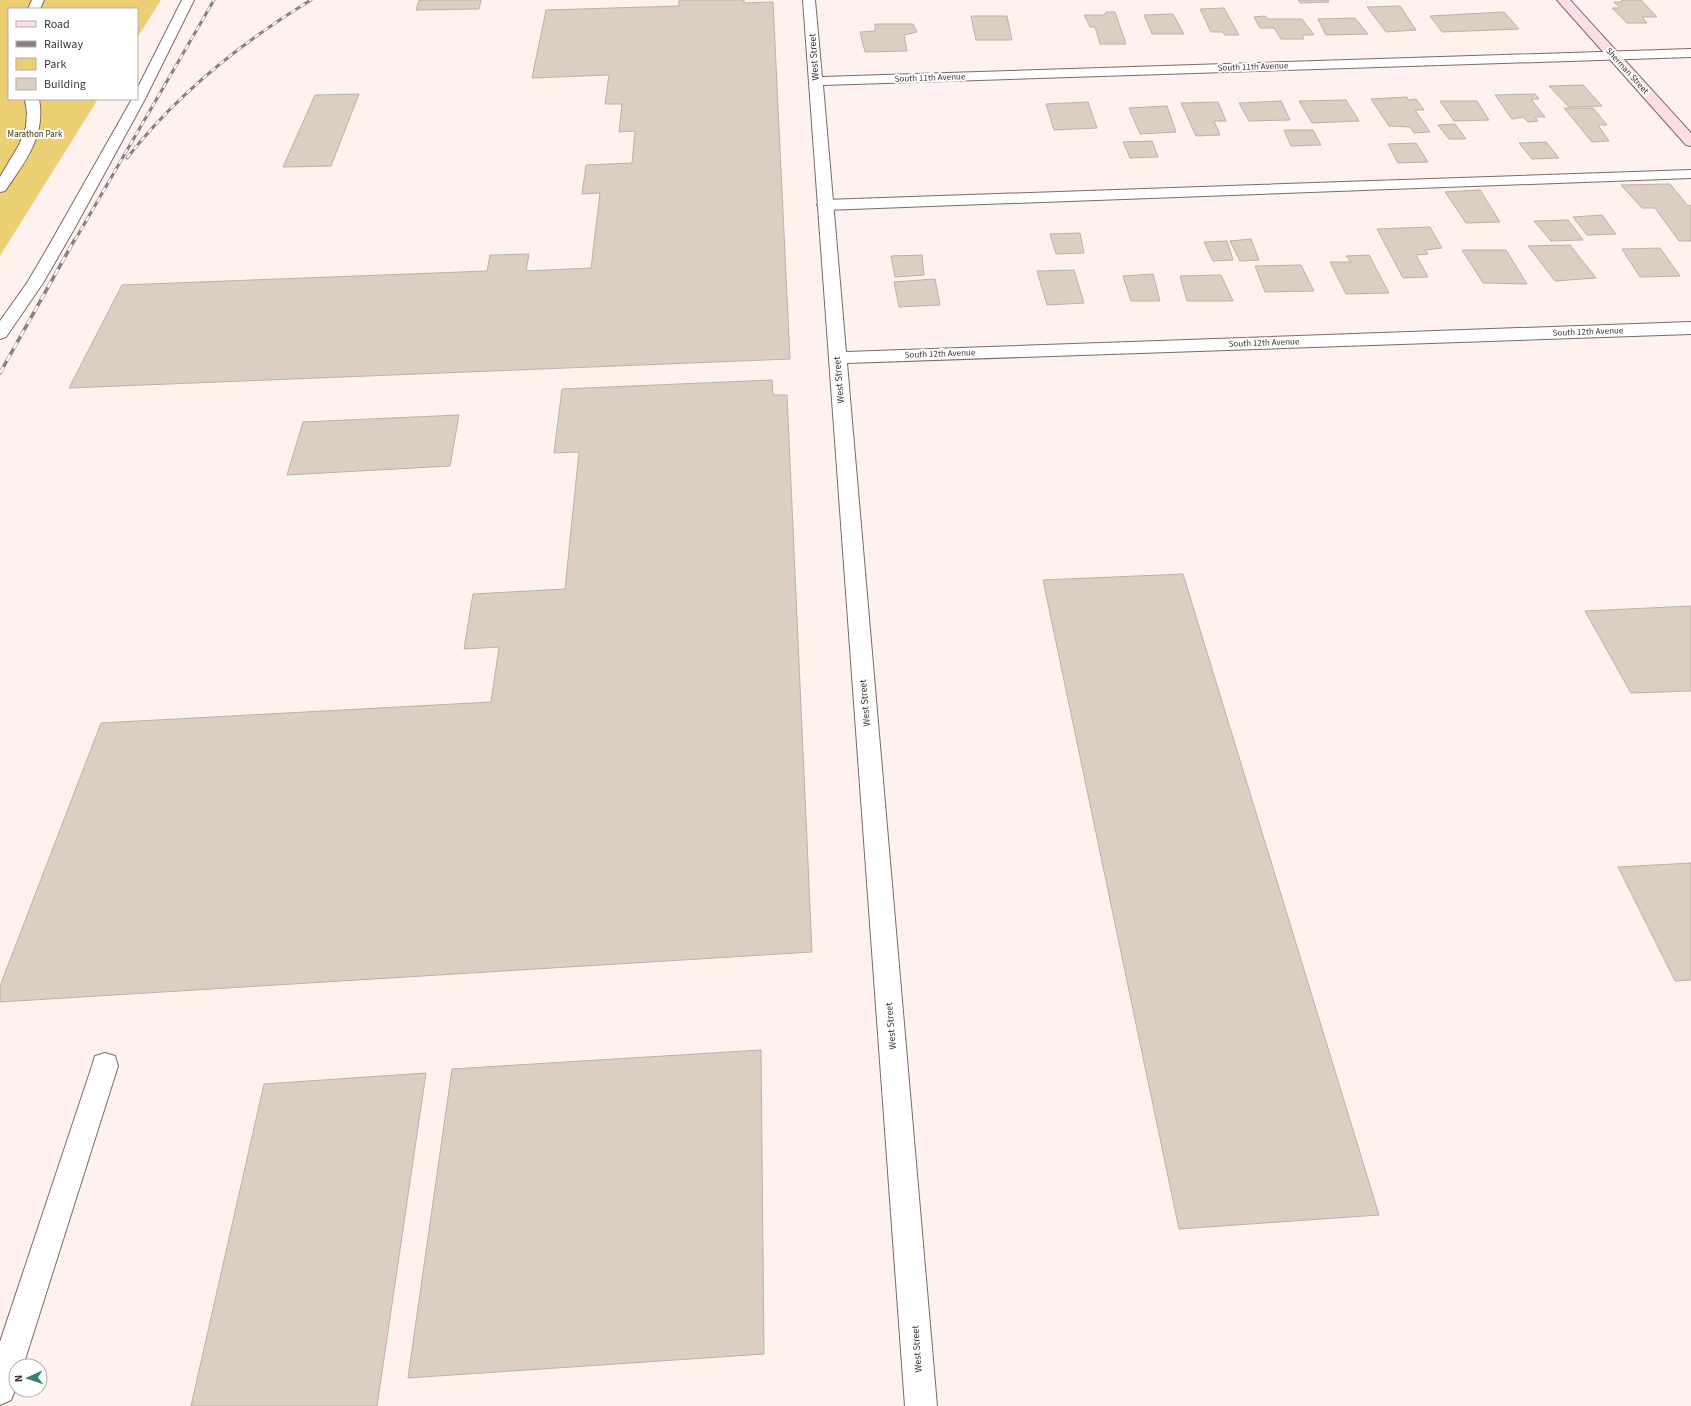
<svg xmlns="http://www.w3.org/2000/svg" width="1691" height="1406" font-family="'Source Sans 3',sans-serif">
<rect width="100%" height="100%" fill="#fef1ee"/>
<path fill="#edcf73" d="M0 0H161L137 38V9H9V99H98L0 256Z"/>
<path fill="#ddcec2" stroke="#beb0a5" d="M419 0H481L479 9 416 10Z
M679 0H744V3L773 2 790 359 69 388 122 285 487 271 490 255 529 254 526 271 591 268 600 193 582 194 586 165 632 163 635 131 619 132 622 104H605L609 75 532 78 546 10 679 6Z
M1298 0H1328L1329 2 1300 3Z
M1621 0H1641L1657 17H1642L1647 23H1627L1612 8H1620L1614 2H1623Z
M1400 6 1416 30 1386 32 1367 7Z
M1224 8 1239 35H1225L1222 32H1211L1200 9Z
M1106 12H1115L1126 44H1100L1095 27H1090L1084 15H1104Z
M1504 12 1519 29 1442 32 1430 16Z
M1173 14 1184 34H1152L1144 15Z
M971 16H1007L1012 40H976Z
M1265 16 1267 19H1302L1314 35H1302L1304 39H1281L1274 28H1260L1254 17Z
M1355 18 1368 34 1326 35 1318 19Z
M875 24H913L917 32 904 35 907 51 865 52 860 32 875 31Z
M1583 85 1602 106 1569 107 1549 86Z
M359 94 331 166 283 167 315 95Z
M1535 94 1539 99H1531L1545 117H1535L1538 121 1528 122 1523 117 1512 119 1495 95Z
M1407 97 1408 100 1416 99 1424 110H1415L1430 132 1414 133 1410 127 1389 126 1371 99Z
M1346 100 1359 121 1312 123 1299 101Z
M1281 101 1290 120 1249 121 1239 103Z
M1440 101H1477L1489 120 1454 121Z
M1088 102 1097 128 1054 130 1046 104Z
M1218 102 1226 121H1214L1220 135 1196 136 1181 103Z
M1167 106 1176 132 1140 134 1129 108Z
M1564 108H1593L1607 125H1598L1609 141 1592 142Z
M1455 124 1466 139H1449L1438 125Z
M1284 130H1313L1321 145 1291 146Z
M1152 141 1158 157 1130 158 1123 142Z
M1546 142 1559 158 1532 159 1519 143Z
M1416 143 1428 162 1398 163 1388 144Z
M1670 184 1688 206 1691 205V241H1679L1655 208H1642L1621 185Z
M1480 190 1500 222 1466 223 1445 192Z
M1602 215 1616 234 1587 235 1573 217Z
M1568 220 1583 240 1551 241 1534 221Z
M1430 227 1442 248 1425 250 1428 254 1416 255 1428 277 1403 278 1377 229Z
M1080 233 1084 253 1056 254 1050 234Z
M1251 239 1259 260 1240 261 1230 241Z
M1227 241 1233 260 1213 261 1204 242Z
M1570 245 1596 278 1555 281 1528 246Z
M1660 248 1680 276 1640 277 1622 249Z
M1462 250H1506L1527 284 1483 283Z
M922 255 924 275 895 277 891 256Z
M1369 255 1389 293 1346 294 1330 262H1351L1346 256Z
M1301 265 1314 291 1265 292 1255 266Z
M1074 270 1084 303 1047 305 1037 271Z
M1153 274 1160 301H1131L1123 276Z
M1221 275 1233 301H1187L1180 276Z
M935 279 940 305 899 307 894 282Z
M772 380 773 395H787L812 952 0 1002V986L101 723 491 702 499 647 464 649 473 594 565 589 579 452 554 453 562 389Z
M459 415 450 466 287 475 303 422Z
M1183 574 1379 1215 1179 1229 1043 580Z
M1691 606V691L1631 693 1585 611Z
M1691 863V980L1675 981 1618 867Z
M761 1050 764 1354 408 1378 452 1069Z
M426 1073 377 1406H191L264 1084Z"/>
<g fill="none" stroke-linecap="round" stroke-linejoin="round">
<g stroke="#7c6a66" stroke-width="2">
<path id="lane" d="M32 0H44L40 9H28Z
M182 0H194L145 99 73 231 43 283 6 337 0 339V321L27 283 47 249 132 99H137V89Z
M25 99H39C46 136 25 162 5 191L0 192V177L19 145 26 127 27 113Z
M1691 170V178L825 210 820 208 817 205 820 202 825 200Z
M105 1053 115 1056 118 1066 23 1366H16V1388L11 1400 0 1405V1342L92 1066 95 1056Z"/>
</g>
<g stroke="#7c6a66" stroke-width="2">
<path id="street" d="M803 0H815L822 77 1691 49V57L823 85 846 352 1691 322V334L847 363 937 1406H905Z"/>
</g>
<g stroke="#7c6a66" stroke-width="2">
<path id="secondary" d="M1557 0H1570L1691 133V146L1686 145Z"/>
</g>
<use href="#lane" fill="#fff" fill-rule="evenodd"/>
<use href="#street" fill="#fff" fill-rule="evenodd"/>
<use href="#secondary" fill="#fedde6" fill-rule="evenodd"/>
<g stroke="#89807d" stroke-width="3">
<path id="rail-far1" d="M127 158C177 94 242 42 311 0
M75 240 214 0"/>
</g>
<g stroke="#89807d" stroke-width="3.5">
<path id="rail" d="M0 373 75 239"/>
</g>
<use href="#rail-far1" stroke="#fff" stroke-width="2" stroke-dasharray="5.5" stroke-linecap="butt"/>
<use href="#rail" stroke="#fff" stroke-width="2.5" stroke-dasharray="7" stroke-linecap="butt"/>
</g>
<g text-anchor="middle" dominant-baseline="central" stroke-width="4" stroke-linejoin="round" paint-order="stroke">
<g font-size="9" fill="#3c3533" stroke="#fff">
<text transform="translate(1253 67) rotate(-2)">South 11th Avenue</text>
<text transform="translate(1627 71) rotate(48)">Sherman Street</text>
<text transform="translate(930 78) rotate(-2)">South 11th Avenue</text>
<text transform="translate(1588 332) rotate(-2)">South 12th Avenue</text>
<text transform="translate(1264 343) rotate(-2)">South 12th Avenue</text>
<text transform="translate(940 354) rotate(-2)">South 12th Avenue</text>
</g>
<g font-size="9" fill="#3e3207" stroke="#fff">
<text x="35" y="134">Marathon Park</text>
</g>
<g font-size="10" fill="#3c3533" stroke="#fff">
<text transform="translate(814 57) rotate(-94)">West Street</text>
<text transform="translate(839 380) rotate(-95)">West Street</text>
<text transform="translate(865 703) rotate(-95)">West Street</text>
<text transform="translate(891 1026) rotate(-95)">West Street</text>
<text transform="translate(917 1349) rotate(-94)">West Street</text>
</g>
</g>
<rect x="8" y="8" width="130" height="92" fill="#ffffff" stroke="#b1aead"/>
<rect x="16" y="21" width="20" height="6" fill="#fedde6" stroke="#b1aead"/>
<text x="44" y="28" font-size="12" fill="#3c3533">Road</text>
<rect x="16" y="41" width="20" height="6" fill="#89807d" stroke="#b1aead"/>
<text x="44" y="48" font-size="12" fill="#3c3533">Railway</text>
<rect x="16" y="58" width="20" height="12" fill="#edcf73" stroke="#b1aead"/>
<text x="44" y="68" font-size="12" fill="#3c3533">Park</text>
<rect x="16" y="78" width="20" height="12" fill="#ddcec2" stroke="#b1aead"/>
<text x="44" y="88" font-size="12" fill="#3c3533">Building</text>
<g transform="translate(28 1378) rotate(267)"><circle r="19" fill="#ffffff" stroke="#b1aead"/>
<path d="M0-3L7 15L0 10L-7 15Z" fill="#3c7f72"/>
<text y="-6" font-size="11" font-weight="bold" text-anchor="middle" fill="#3c3533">N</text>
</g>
</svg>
